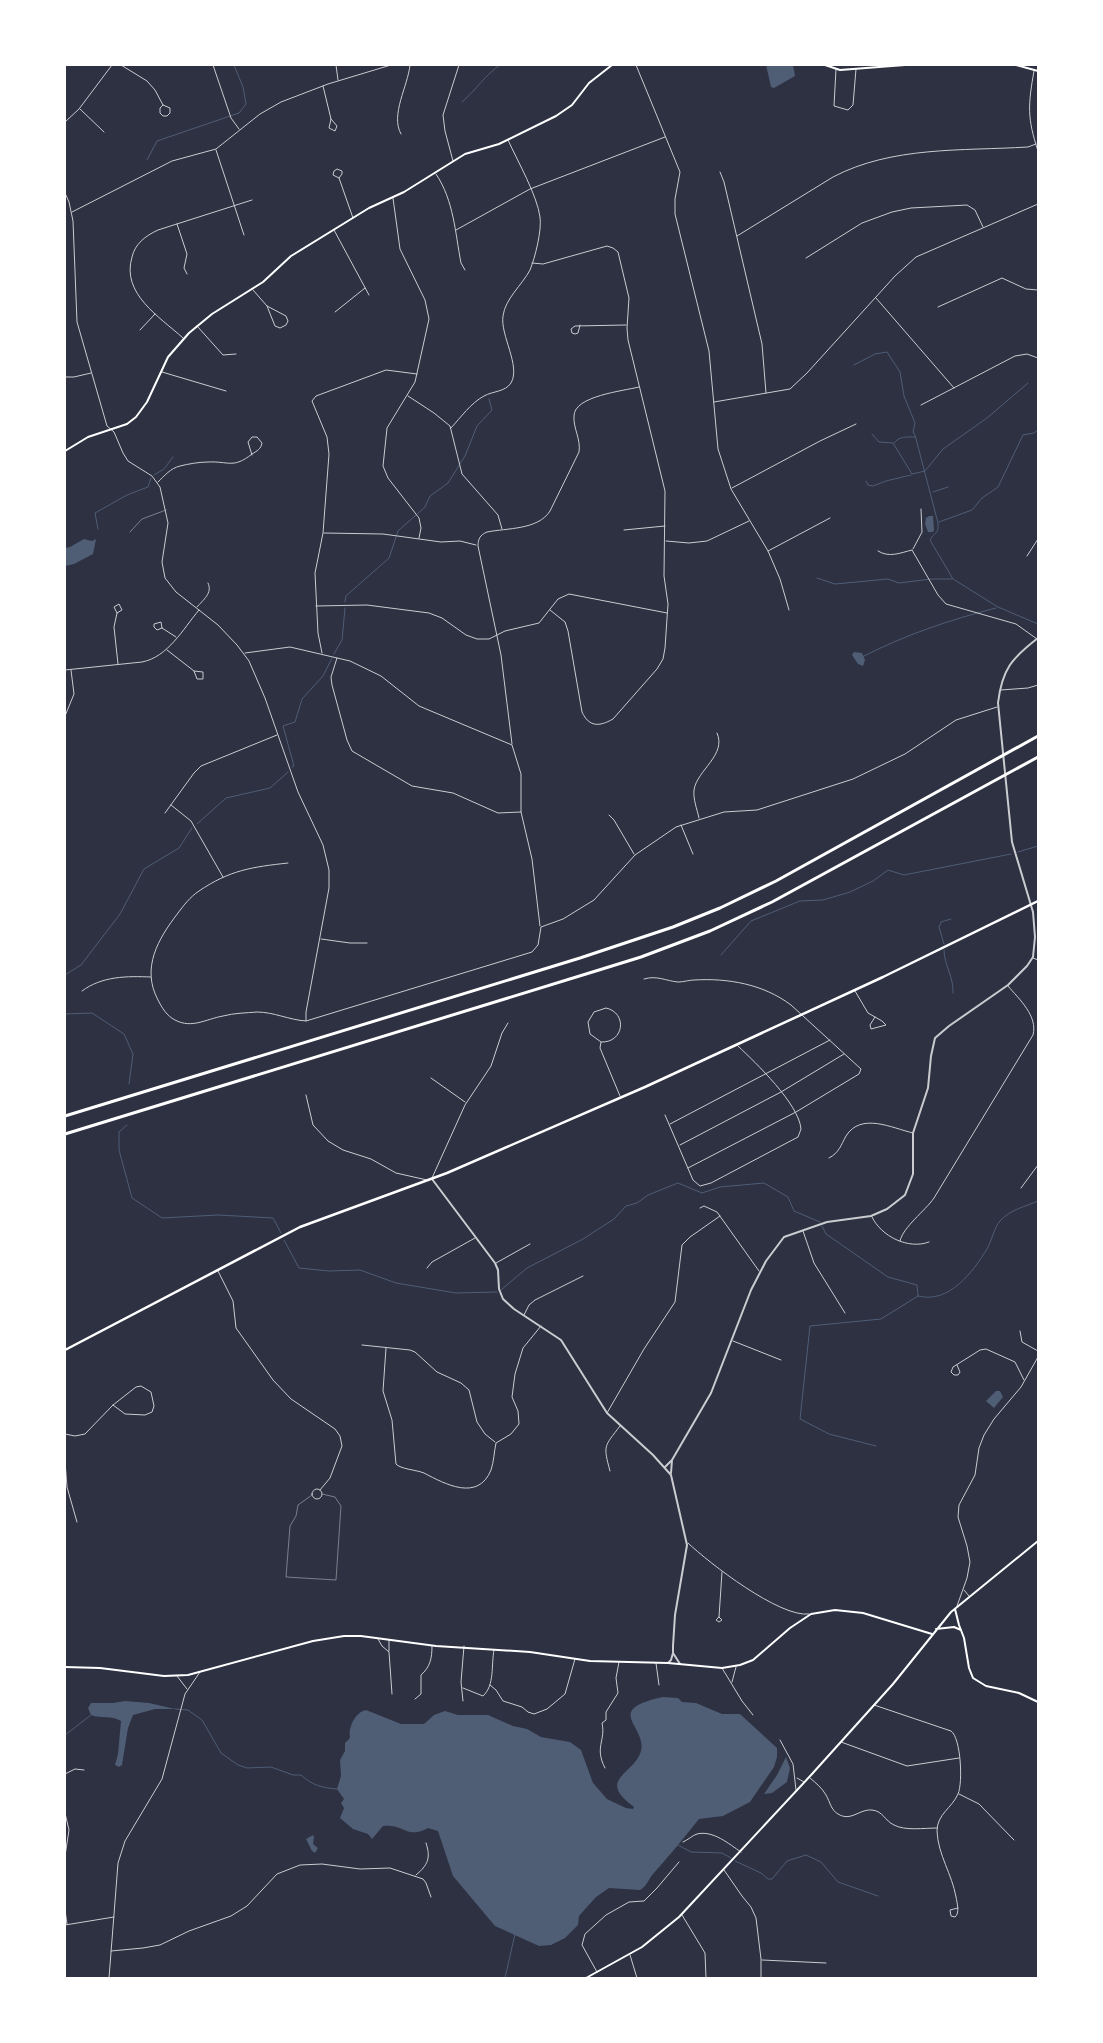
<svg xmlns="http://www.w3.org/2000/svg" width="1103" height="2043" font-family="'Work Sans',sans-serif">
<rect width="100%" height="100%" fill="#2d3142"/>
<path fill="#4f5d75" d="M766 65H793L795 76 774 88 771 87Z
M929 516H933L934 530 933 532H928L925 524 926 518Z
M84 539 92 541 96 539 93 554 74 564 65 566V548L70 547Z
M854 652 862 653 865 660 863 666 858 664 852 655Z
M996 1391H1000L1003 1397 994 1408 986 1401Z
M663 1697 678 1698 682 1702 696 1703 722 1714H740L777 1748V1757L774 1767 750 1802 723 1816 699 1819C684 1838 669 1856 653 1874 648 1880 647 1886 640 1890L609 1888 596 1897 579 1916 578 1925 565 1938 551 1945 539 1946 495 1926 453 1876 438 1831 428 1828C408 1840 403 1823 383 1826L372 1839 368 1834 353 1829 340 1818 344 1808 341 1803 344 1799 337 1789 341 1776 340 1760 345 1751V1743L350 1738C348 1728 355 1712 366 1710L401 1724H424L434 1715 445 1711 458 1715H488L513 1726 527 1729 541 1737 570 1742 581 1750 593 1783 607 1799 626 1808 633 1809 634 1807C595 1779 635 1774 641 1751 647 1726 602 1710 663 1697Z
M125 1701 149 1703 175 1709H155L133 1715 128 1728 122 1765 119 1767 115 1765 118 1754 121 1721C111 1715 101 1719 91 1715L88 1708 91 1703H113Z
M786 1757 790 1768 787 1782 772 1793 764 1794 777 1775Z
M313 1835 314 1837 313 1844 318 1848 315 1853 312 1851 306 1839Z"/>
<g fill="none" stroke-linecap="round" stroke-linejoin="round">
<path stroke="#4f5d75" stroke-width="1" d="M462 102C476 90 485 75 500 65
M147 160 157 141 239 113 246 104 243 87 234 65
M854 365 875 354 887 352 900 372 904 396 915 423 913 432 915 435 938 523C939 535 934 532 930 540L953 579 998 607 1038 624
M872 434 879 442 893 443 912 474 925 471 943 449 987 418 1028 383
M894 443C899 436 907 437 915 437
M154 475 164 469 173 457
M866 481 868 485 873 486 886 481 911 475
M933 492 948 487
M939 522 972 510 982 498 998 487 1023 435 1034 433 1038 430
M98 529 95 513 127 495 148 487 151 478
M817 578 835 584 888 579 899 583 931 579H952
M345 602 346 596 389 558 398 531 425 507 430 496 448 483 465 456 477 426 492 410 489 399
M334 654 342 640 345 608
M862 657C905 635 949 620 996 608
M292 767 294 766 283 726 295 722 302 699 323 676 332 658
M197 824 226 798 270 788 288 772
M1018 852 1038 846
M944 944 939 927 941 922 951 919
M944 950C944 965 954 977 953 993
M721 955 751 921 800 901 823 900 850 892 873 881 888 870 904 875 1011 854
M65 975 81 965 120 914 144 869 179 848 192 828
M65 1014 92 1013 124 1034 133 1054 129 1084
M127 1125 119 1132V1150L132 1198 162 1218 218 1215 273 1218 281 1233
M822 1226 826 1234 888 1277 917 1285 918 1296C949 1304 973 1272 987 1249 992 1240 994 1228 1000 1221 1009 1210 1027 1206 1038 1201
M284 1240 299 1268 329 1271 360 1270 396 1283 456 1293 497 1292
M501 1290 527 1268 583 1239 614 1219 626 1206 637 1203 648 1195 678 1183 702 1193 720 1187 764 1183 788 1197 794 1211 820 1222
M876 1446 829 1434 800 1419 810 1326 881 1319 918 1296
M175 1709 188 1710 202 1720 221 1753 238 1765 247 1768 271 1767 293 1775H301C312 1785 322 1788 337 1789
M65 1735 91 1715
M678 1845 691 1852 722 1853 731 1858
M735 1861 761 1873 768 1879H772L787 1861 806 1855 821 1862 838 1882 878 1896
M505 1978 515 1934"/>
<path stroke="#caccd0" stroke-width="0.5" d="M130 532 142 519 166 510
M312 1495 298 1505 296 1516 290 1526 286 1577 336 1580 341 1506 335 1497 322 1494"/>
<path stroke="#caccd0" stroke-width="1" d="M121 65 147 81 155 90 163 105 170 108V113L167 116H163L160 113V108L163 105
M213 65 231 118 239 129
M336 65 338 80
M636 65 680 172 675 199V214L709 351 718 449 731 489 768 551 780 579 789 610
M836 69 834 106 848 110 853 105 856 69
M1034 71C1028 105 1027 118 1038 151
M323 86 331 119 329 128 335 131 337 126 331 119
M80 109 104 132
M65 122 79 109 112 65
M401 134C390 115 408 86 410 65
M216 150 244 235
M453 161 445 131 443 115 459 65
M720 172 724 182 762 344 766 393
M436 174C454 201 455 232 461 263L465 270
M339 178 333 175 334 171 337 169 342 171V174L339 178 353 218
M65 193 69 202 73 221 77 322 107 426 114 432 123 453 128 461 152 476 160 487 168 523 162 562 165 578 176 592 218 625 237 645 249 661 265 698 298 792 323 845 329 870V888L306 1012V1021L532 952 538 945 541 927 563 919 594 900 635 855 676 827 724 812 757 810 853 779 905 754 956 720 997 707
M393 198 400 249 425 300 429 319 415 382 387 428 383 466 388 478 419 518 421 528 419 538
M72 212 172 161 216 149 260 114 281 102 328 84 391 65
M177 224 187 254 184 268 187 274
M334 230 369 295
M456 230 530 189 665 137
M737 236 833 177C892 146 962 151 1028 147L1036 144
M806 258 862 223 892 212 911 208 967 205 975 210 983 227
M532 263 543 264 607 246 613 248 618 252 629 298 627 328 628 340 665 491 664 576 668 604 665 648 663 659 657 669 613 719C599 727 589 727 582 712L568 631 565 622 550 610
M253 290 267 306 286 316 288 321 286 325 280 328 275 326 267 306
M876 298 954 388
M938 307 1002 278 1026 289 1038 290
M335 312 365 288
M580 325 578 333 575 334 572 333 571 329 575 326 626 325
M197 326 223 355 236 354
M140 330 155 314
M183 338C160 317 121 294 132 257 135 244 145 236 158 230L252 200
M162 372 226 391
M65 377H74L91 373
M408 396 434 413 450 426 462 474 498 515 502 529
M714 402 790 389 807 373 895 276 916 257 1038 204
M921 405 1015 356 1027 354 1038 358
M451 428C461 417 471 403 484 396 493 391 505 392 511 383 521 366 500 335 503 316 505 299 522 285 530 270 535 258 542 230 540 217 537 195 518 162 508 140
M158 482C164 476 171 468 180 466 188 464 199 462 208 462 229 461 233 469 252 454 257 451 261 449 262 443L257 437H252L248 442 252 455
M732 488 820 441 856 424
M624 530 665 526
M324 533 383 534 441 542 460 541 476 545
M666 541 689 543 707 541 749 521
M913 549 922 532 921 509
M768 551 830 518
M878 551C889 558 900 553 912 550L938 595 946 604 1016 624 1037 639
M1027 556 1038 539
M316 606 367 605 429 613 442 618 466 635 477 639H489L505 631 539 623 558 599 569 594 667 613
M197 607C203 600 213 593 208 583
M117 613 114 607 119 604 122 610 117 613 114 627 118 664
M162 628 157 630 154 627V624L161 622 162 628 176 637
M167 650 194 671 203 672V679H197L194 671
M245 653 290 647 350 661 381 676 419 706 512 745 521 774V812L532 859 540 926
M322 653 318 633 315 573 323 533 329 454 327 437 312 401 316 396 386 370 417 374
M337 658 331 677 332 685 347 740 352 751 412 786 453 793 498 813 521 812
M65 670 142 662C168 657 183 629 199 610
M1001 690 1028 688 1038 685
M65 716 74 694 71 670
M512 744 501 655 478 546C478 539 480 535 487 532 507 528 538 530 550 511L579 452C581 439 573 428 574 416 574 396 623 391 639 387
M171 805 191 821 223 877
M165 813 194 773 201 766 277 735
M609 815 614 820 634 854
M699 818C697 809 693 799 694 790 697 770 727 755 717 733
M681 825 693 854
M288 863C252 867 230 870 199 891 190 897 184 905 178 913 158 939 141 968 158 1000 162 1008 167 1016 175 1020 192 1029 206 1019 223 1016 234 1013 246 1013 257 1012 274 1012 289 1020 306 1021
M321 939 350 943H367
M1033 958 1038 960
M644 979C657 975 666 981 678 982 684 982 689 980 694 980 728 978 763 984 791 1005L861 1069 859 1074 796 1112 688 1168
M82 991C102 976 127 976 151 977
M855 991 868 1013 882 1021 886 1025 871 1029 870 1025 875 1017
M601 1042 590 1034 588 1022 594 1012 606 1008C628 1013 624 1043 601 1042L600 1048 620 1096
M431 1078 465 1102
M306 1095 313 1125 328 1141 343 1150 371 1159 396 1173 427 1180
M665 1115 693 1180 700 1186 711 1183 798 1137 801 1129C799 1104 756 1063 738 1046
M670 1124 830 1040
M680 1145 781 1092 844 1054
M829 1158C839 1153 841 1145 846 1136 861 1112 892 1128 913 1133
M432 1178 465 1105 491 1066 502 1033 508 1023
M1021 1188 1038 1165
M700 1208 704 1206 717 1212 759 1271
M872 1217C881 1236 908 1250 929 1242
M803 1231 814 1263 845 1313
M900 1241C903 1227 925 1211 934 1198L1033 1035C1038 1016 1019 999 1008 986
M496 1263 530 1244
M427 1268 432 1262 475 1238
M218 1271 233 1301 236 1328 273 1380 291 1399 335 1429 340 1436 342 1446 330 1478 320 1490
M524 1315 529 1305 535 1300 583 1276
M1020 1331 1022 1342 1038 1351
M733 1341 781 1360
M362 1345 410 1350 415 1352 437 1372 461 1383 469 1390 477 1422 485 1434 495 1442
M386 1348 383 1391 392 1420 396 1464C400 1469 417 1470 424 1473 445 1484 478 1502 491 1470 494 1461 494 1452 496 1443L511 1434 519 1424 518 1411 512 1397 515 1374 523 1348 541 1326
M957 1365 960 1372 958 1375H954L951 1372 953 1367 980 1350 986 1349 1015 1362 1024 1380
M607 1413 644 1349 675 1302 682 1245 690 1237 720 1216
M65 1434 75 1436 85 1434 113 1405 136 1387 141 1386 151 1392 154 1406 152 1412 145 1415 125 1414 113 1405
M65 1461 67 1487 77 1522
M610 1471C603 1445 604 1447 620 1426
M312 1494a5 5 0 1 1 10 0a5 5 0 1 1-10 0Z
M688 1543C709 1563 780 1618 809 1614
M964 1590 969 1596
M957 1606 967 1578 970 1562 967 1546 958 1517 959 1505 975 1475 979 1448 984 1435 994 1419 1021 1387 1038 1357
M719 1617 722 1620 719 1622 716 1620 719 1617 722 1572
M378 1639 382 1646 389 1652 392 1694
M389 1640V1651
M656 1663 659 1685
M722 1668 742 1701 753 1715
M177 1676 187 1689
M732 1682 736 1667
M490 1685 496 1690 503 1701 522 1707 528 1712 534 1714 547 1709 565 1694 575 1659
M463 1688 483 1696C495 1685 491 1665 494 1650
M415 1699 421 1694V1675C430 1667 432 1659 432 1646
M463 1701 461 1682 464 1646
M874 1705 951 1731C961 1738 963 1783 958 1794 952 1808 937 1814 937 1831 938 1855 952 1874 956 1897 957 1903 960 1913 955 1917L951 1916 950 1910 958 1908
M780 1740 793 1764 796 1790
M841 1742 907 1766 959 1758
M605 1768C594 1747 606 1741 602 1723L606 1720V1712L618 1693 616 1678 619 1662
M65 1774 75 1769 84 1770
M797 1778 804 1782
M810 1778C816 1783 822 1788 826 1795 830 1802 831 1810 838 1814 851 1822 859 1809 872 1810 883 1811 885 1821 894 1825 905 1831 924 1828 937 1828
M959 1794 979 1804 1014 1840
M65 1813 69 1830 65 1856
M683 1842C688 1840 693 1835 697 1834 713 1830 729 1844 741 1852
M724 1870 742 1896 751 1907 756 1918 761 1959V1978
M416 1875C428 1865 431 1858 426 1843
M65 1910 67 1924
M682 1915 705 1953 706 1978
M65 1925 114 1917
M111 1951 143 1948 160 1945 189 1931 231 1916 247 1906 277 1874 300 1865 322 1864 360 1869 390 1868 423 1879 426 1883 431 1897
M630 1955 637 1978
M762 1960 826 1963
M597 1972 582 1945 585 1934 606 1915 629 1902 644 1901 657 1888 679 1862
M109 1978 118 1863 125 1841 162 1779 185 1694 200 1672"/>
<path stroke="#caccd0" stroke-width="2" d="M432 1179 495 1263 498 1270 499 1289 503 1299 514 1309 561 1340 607 1413 653 1455 671 1475 687 1545 675 1615 673 1646V1653L680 1664
M665 1467 672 1460 711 1393 751 1290 766 1261 784 1237 827 1222 871 1216 887 1209 905 1195 913 1174V1133L928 1088 931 1056 935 1038 949 1026 1008 985 1027 966 1033 957 1035 937 1033 912 1012 842 998 703C1002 669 1012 658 1038 638
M671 1473 672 1460
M668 1663 671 1660 673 1653"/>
<path stroke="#fff" stroke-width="2" d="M825 65 840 70 905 65
M1016 65 1038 71
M65 451 88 437 127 424 136 417 147 402 168 357 189 333 212 314 263 282 291 256 369 208 404 192 465 154 499 144 556 116 572 105 589 83 612 65
M955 1609 959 1625 964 1638 969 1668 973 1678 986 1686 1019 1693 1038 1702
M936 1629 954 1627 961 1630
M65 1667 100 1668 164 1676 188 1675 313 1641 344 1636H361L436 1646 530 1652 590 1661 668 1663 722 1668 740 1665 753 1660 790 1628 811 1614 835 1610 863 1613 932 1634
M586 1978 642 1947 679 1917 812 1774 893 1684 951 1612 1038 1541"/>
<path stroke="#fff" stroke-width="2.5" d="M65 1350 300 1227 447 1173 645 1087 883 977 1038 901"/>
<path stroke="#fff" stroke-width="3" d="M65 1116 580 958 673 927 720 908 776 881 1038 736
M65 1134 599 970 641 957 710 931 772 902 1038 757"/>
</g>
<rect width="1103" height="2043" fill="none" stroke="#ffffff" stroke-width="132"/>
</svg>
